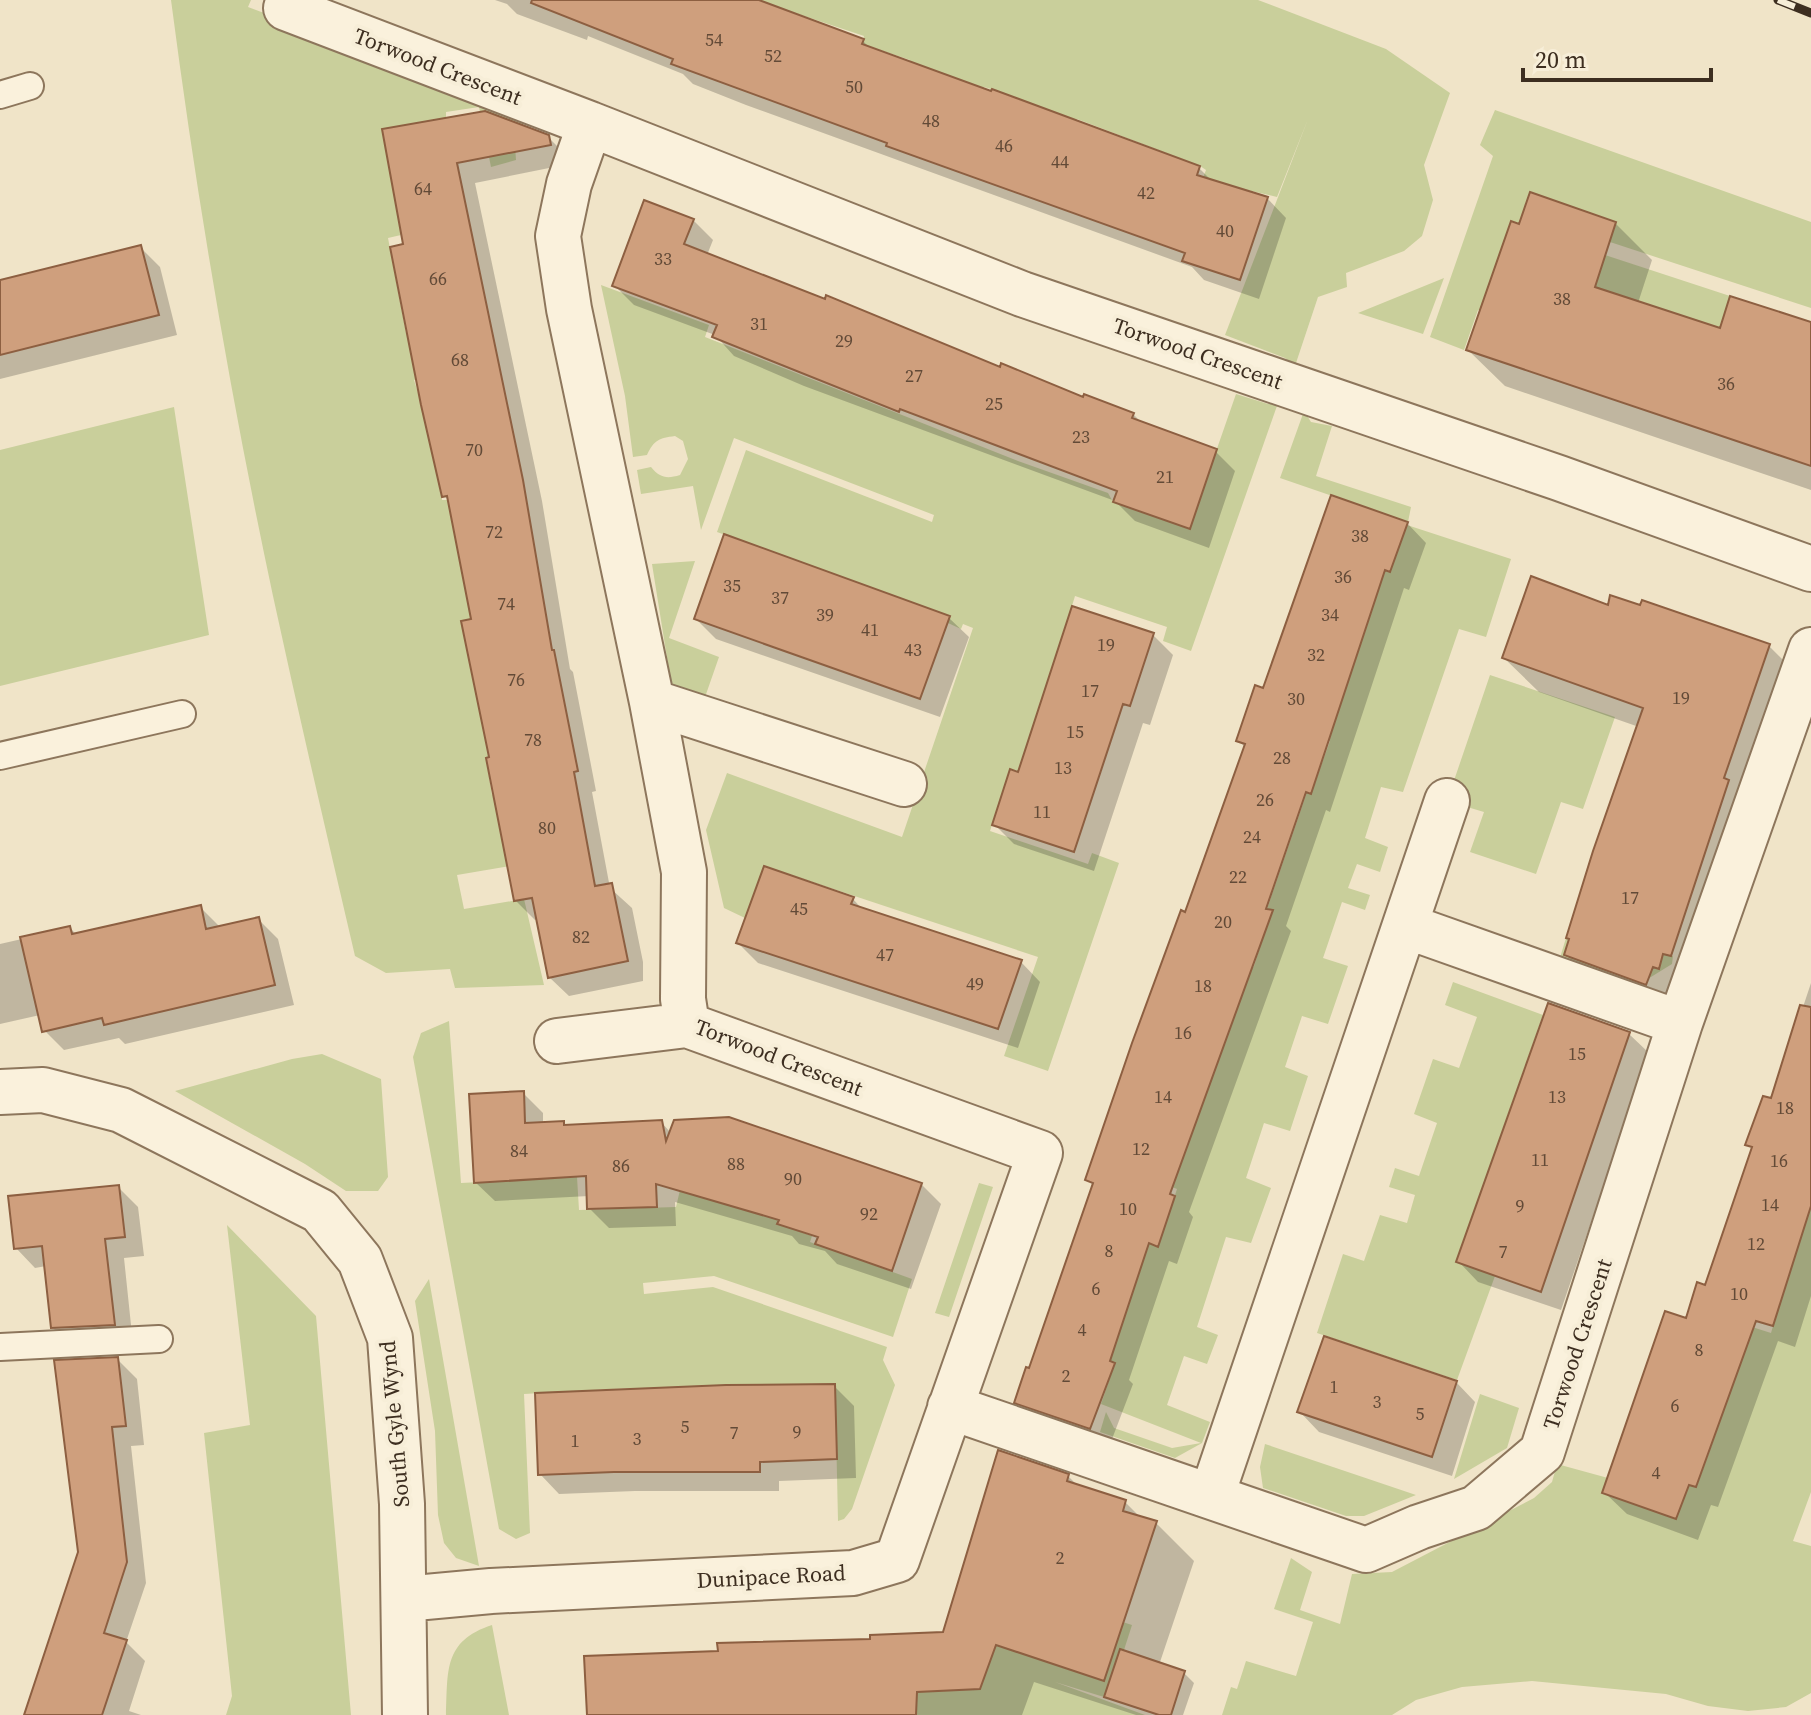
<svg xmlns="http://www.w3.org/2000/svg" width="1811" height="1715" font-family="'Source Serif 4',serif">
<rect width="100%" height="100%" fill="#f0e4c8"/>
<path fill="#c9cf9b" d="M171 0H251L248 7 527 112 515 146 516 160 491 167 479 107 446 112V118L382 130 401 235 388 238 406 333 416 332 425 377 414 380 426 418 442 500H448L471 619 461 622 475 691H485L498 756 486 758 492 795 502 793 516 865 457 875 464 909 524 899 544 985 455 988 450 969 386 973 355 956C327 836 299 716 273 596 231 399 197 200 171 0Z
M732 0H1258L1386 49 1450 93 1424 165 1433 200 1422 236 1404 251 1346 273 1347 287 1318 297 1295 366 1285 358 1225 335 1308 119 1277 197 1247 190 1244 200 1201 183 1206 170 1200 166 1077 119 1073 129C1044 114 1016 95 984 87L982 94 914 71 910 60 862 44 864 36 789 11Z
M1495 110 1811 222V308L1610 242 1616 222 1530 193 1519 224 1511 221 1501 250 1489 313 1478 310 1464 350 1430 337 1493 156 1480 145Z
M1605 255 1730 296 1720 328 1595 287Z
M1444 278 1423 334 1358 313Z
M601 285 709 325 705 337 1018 461 1108 493 1113 502 1189 529 1236 394 1268 404 1278 403 1191 651 1163 641 1167 627 1075 596 1021 773 1010 770 990 831 1088 864 1092 853 1119 863 1048 1071 1004 1056 1038 957 764 866 745 918 724 908 706 830 727 773 902 837 973 628 963 624 961 629 948 623 950 616 717 532 746 450 932 522 934 515 734 438 701 530 693 486 641 494 637 470 651 467C660 478 667 479 680 475L688 459 683 441 675 436C659 438 654 440 647 455L633 457 625 396Z
M174 407 209 635 0 686V450Z
M1304 411 1311 422 1332 426 1316 476 1411 507 1408 522 1280 478Z
M1407 525 1511 559 1486 637 1459 629 1403 792 1381 787 1365 838 1388 847 1380 872 1357 864 1348 888 1370 895 1365 910 1342 902 1323 958 1348 966 1328 1024 1302 1016 1285 1067 1308 1076 1290 1131 1264 1123 1246 1178 1271 1188 1251 1243 1226 1237 1197 1327 1218 1335 1207 1364 1184 1356 1167 1405 1210 1422 1202 1443 1175 1458 1100 1432 1106 1412 1114 1428 1172 1448 1201 1443 1101 1404 1115 1363 1109 1361 1149 1243 1158 1246 1177 1189 1172 1187 1248 975 1254 966 1272 910 1267 909 1307 792 1311 794 1330 741 1328 740 1384 570 1390 572Z
M695 561 669 638 719 657 704 700 672 689 652 564Z
M1490 675 1615 717 1583 809 1561 802 1536 874 1470 852 1484 812 1447 801Z
M1566 938 1658 968 1663 954 1673 956 1672 964 1638 985 1559 961Z
M1453 982 1543 1015 1456 1262 1495 1276 1457 1380 1317 1333 1343 1254 1364 1261 1380 1215 1407 1223 1415 1195 1389 1187 1395 1168 1419 1176 1437 1123 1414 1114 1433 1059 1459 1068 1477 1017 1445 1005Z
M449 1021 461 1183 577 1177 579 1210 676 1207 680 1190 779 1212 778 1224 812 1236 810 1242 912 1279 893 1337 714 1276 643 1283 644 1294 713 1287 887 1347 883 1360 895 1385 852 1509 844 1519 838 1521 835 1384 612 1389 524 1394 530 1533 516 1539 499 1529 413 1057 421 1033Z
M322 1054 381 1079 388 1177 378 1191H346L305 1164 175 1091 292 1059Z
M979 1183 993 1187 949 1317 935 1313Z
M1811 1197V1492L1793 1541 1811 1546V1693L1786 1707 1748 1711 1708 1706 1666 1694 1532 1681 1462 1687 1416 1700 1392 1715H1222L1231 1687 1237 1689 1246 1661 1296 1676 1313 1622 1274 1609 1291 1558 1312 1572 1300 1610 1340 1624 1352 1574 1392 1572 1534 1498 1552 1482 1557 1464 1608 1478 1603 1493 1676 1519 1689 1485 1697 1486 1720 1422 1712 1419 1752 1327 1771 1333Z
M227 1225 316 1316 351 1715H226L232 1696 204 1433 250 1425Z
M429 1279 479 1566 456 1558 444 1543 438 1515 435 1431 415 1301Z
M1480 1394 1519 1408 1507 1448 1454 1479Z
M1265 1444 1416 1495 1364 1516H1346L1263 1488 1260 1467Z
M1069 1605 1132 1625 1124 1650H1119L1104 1697 1055 1682 1145 1715H916L917 1692 980 1689 996 1645 1035 1657Z
M492 1625 509 1715H446C448 1671 443 1641 492 1625Z"/>
<path fill="#0003" d="M495 0H757L862 40 873 51 1199 168 1213 182 1267 198 1286 218 1259 299 1204 280 1192 267 746 105 693 84 683 74 588 36 587 40 517 14 507 4Z
M384 131 548 137 568 157 569 164 475 183 542 501 570 669 573 672 596 791 592 792 610 888 632 908 643 962V981L569 996 549 977 538 919 535 920 515 900 491 759 474 621 450 501 444 496 406 246Z
M693 220 713 240 707 255 1001 369 1133 414 1144 425 1215 451 1235 471 1209 548 1135 521 1115 501 804 386 734 356 715 335 634 305 614 285Z
M1615 223 1652 260 1638 303 1811 362V490L1505 386 1468 350 1520 226Z
M140 247 160 267 177 335 0 379V282Z
M1407 523 1426 543 1409 590 1404 588 1330 812 1326 810 1286 926 1291 931 1189 1212 1193 1217 1177 1264 1169 1261 1129 1380 1133 1384 1109 1447 1036 1421 1016 1402 1030 1370 1094 1186 1087 1179 1246 748 1238 740 1264 691Z
M1609 607 1769 646 1803 680 1693 1001 1600 989 1566 955 1639 727 1539 692 1504 658Z
M949 618 969 637 940 717 716 639 696 619Z
M1153 635 1173 655 1150 725 1143 723 1094 871 1014 844 994 824 1019 775Z
M853 899 864 911 1021 962 1040 982 1018 1048 758 963 738 943Z
M200 907 221 928 258 919 278 939 294 1005 125 1044 119 1038 64 1050 44 1030 40 1015 0 1024V944L70 928 77 935Z
M1811 983V1296L1795 1347 1778 1341 1718 1507 1711 1505 1698 1540 1627 1514 1605 1493 1706 1288 1753 1150 1748 1144 1772 1100Z
M1629 1034 1649 1053 1561 1310 1478 1282 1459 1262Z
M523 1093 543 1113V1124L563 1123 567 1127 661 1122 671 1133 921 1184 941 1204 911 1289 837 1264 825 1251 799 1244 792 1236 675 1202 676 1226 609 1228 589 1208V1196L495 1201 475 1182Z
M118 1187 138 1207 144 1256 124 1258 133 1344 72 1347 53 1328 46 1266 35 1268 16 1248Z
M117 1359 137 1379 144 1445 131 1446 146 1583 126 1642 145 1661 129 1711 141 1715H27L80 1552Z
M1456 1382 1475 1402 1452 1476 1319 1432 1300 1412Z
M834 1386 854 1406 856 1478 779 1481V1491H635L559 1494 540 1474Z
M999 1452 1068 1476 1079 1487 1125 1502 1142 1519 1156 1523 1194 1561 1159 1665 1184 1673 1194 1683 1183 1715H1136L1034 1682 1022 1715H589L720 1653 945 1634Z"/>
<path fill="#cf9f7d" stroke="#8d5f41" stroke-width="2" d="M532 0H759L864 39 862 44 991 91 992 89 1200 166 1197 175 1268 197 1240 280 1182 261 1185 253 886 146 887 143 671 64 673 59 531 3Z
M485 111 549 135 551 145 457 163 523 480 552 650H554L578 771 574 772 595 886 612 883 628 961 548 978 532 898 514 901 486 758 489 757 461 621 471 619 447 496 442 497 421 405 390 247 403 244 382 129Z
M1530 192 1616 222 1595 287 1720 328 1730 296 1811 322V466L1466 350 1511 221 1519 224Z
M644 200 694 219 684 244 825 299 826 295 1000 367 1001 363 1083 397 1084 394 1134 413 1132 418 1217 449 1190 529 1113 502 1117 491 900 409 899 412 712 337 717 325 612 286Z
M141 245 159 315 0 355V280Z
M1331 495 1408 522 1390 572 1385 570 1311 794 1306 792 1266 909 1273 910 1170 1194 1175 1196 1158 1247 1149 1243 1110 1361 1115 1363 1090 1429 1014 1403 1026 1367 1029 1368 1093 1183 1085 1180 1132 1043 1181 910 1185 912 1245 744 1236 741 1255 685 1263 688Z
M724 534 950 616 920 699 694 619Z
M1531 576 1608 605 1610 595 1640 605 1642 600 1770 644 1724 778 1729 780 1671 956 1663 954 1659 969 1653 967 1646 985 1564 955 1569 939 1566 938 1593 851 1643 708 1502 658Z
M1072 606 1154 633 1130 706 1123 704 1074 852 992 825 1010 769 1018 772Z
M764 866 854 897 851 904 1022 960 998 1029 736 943Z
M201 905 206 929 259 917 275 985 104 1025 102 1018 42 1032 20 937 70 926 72 934Z
M1548 1003 1630 1032 1541 1292 1456 1262Z
M1800 1005 1811 1007V1206L1773 1326 1756 1321 1696 1487 1689 1485 1676 1519 1602 1493 1665 1311 1686 1318 1697 1282 1705 1285 1752 1147 1745 1145 1763 1096 1771 1098Z
M524 1091 525 1123 564 1121V1125L662 1120 666 1141 674 1120 729 1117 922 1183 892 1271 815 1244 818 1237 777 1224 779 1220 656 1184 657 1207 587 1209 586 1176 474 1183 469 1094Z
M119 1185 125 1237 105 1239 115 1325 51 1328 42 1246 14 1249 8 1196Z
M1324 1336 1457 1381 1432 1457 1297 1412Z
M118 1357 126 1426 112 1427 127 1562 104 1633 127 1640 102 1715H24L78 1552 54 1360Z
M835 1384 837 1459 760 1462V1472H614L538 1475 535 1393 726 1385Z
M998 1450 1069 1474 1067 1481 1126 1500 1123 1511 1157 1521 1104 1681 996 1645 980 1689 917 1692 916 1715H587L584 1656 718 1651 717 1643 870 1639V1635L943 1632Z
M1120 1649 1185 1671 1171 1715H1159L1104 1697Z"/>
<g fill="none" stroke-linecap="round" stroke-linejoin="round">
<g stroke="#8d765c" stroke-width="30">
<path id="lane" d="M0 95 30 86
M0 756 182 714
M0 1347 159 1339"/>
</g>
<g stroke="#8d765c" stroke-width="48">
<path id="street" d="M286 8 590 124
M652 702 904 784
M1406 926 1680 1023
M557 1041 687 1025
M0 1092 43 1090 121 1110 320 1211 360 1260 390 1338 402 1504 405 1715
M950 1407 1366 1550 1419 1527 1476 1508 1542 1452 1680 1023 1811 650
M1212 1495 1447 801
M404 1599 491 1591 853 1573 897 1560 1040 1153 687 1025 683 999 684 872 652 702 569 309 558 236 569 184 590 124 1022 294 1559 478 1811 569"/>
</g>
<use href="#lane" stroke="#faf1dc" stroke-width="26"/>
<use href="#street" stroke="#faf1dc" stroke-width="44"/>
<g stroke="#3d2e20" stroke-width="9">
<path id="rail" d="M1778 0 1811 13"/>
</g>
<use href="#rail" stroke="#f7eed8" stroke-width="6" stroke-dasharray="18" stroke-linecap="butt"/>
</g>
<g text-anchor="middle" dominant-baseline="central" stroke-width="8" stroke-linejoin="round" paint-order="stroke">
<g font-size="18" fill="#624a37">
<text x="714" y="39">54</text>
<text x="773" y="55">52</text>
<text x="854" y="86">50</text>
<text x="931" y="120">48</text>
<text x="1004" y="145">46</text>
<text x="1060" y="161">44</text>
<text x="423" y="188">64</text>
<text x="1146" y="192">42</text>
<text x="1225" y="230">40</text>
<text x="663" y="258">33</text>
<text x="438" y="278">66</text>
<text x="1562" y="298">38</text>
<text x="759" y="323">31</text>
<text x="844" y="340">29</text>
<text x="460" y="359">68</text>
<text x="914" y="375">27</text>
<text x="1726" y="383">36</text>
<text x="994" y="403">25</text>
<text x="1081" y="436">23</text>
<text x="474" y="449">70</text>
<text x="1165" y="476">21</text>
<text x="494" y="531">72</text>
<text x="1360" y="535">38</text>
<text x="1343" y="576">36</text>
<text x="732" y="585">35</text>
<text x="780" y="597">37</text>
<text x="506" y="603">74</text>
<text x="825" y="614">39</text>
<text x="1330" y="614">34</text>
<text x="870" y="629">41</text>
<text x="1106" y="644">19</text>
<text x="913" y="649">43</text>
<text x="1316" y="654">32</text>
<text x="516" y="679">76</text>
<text x="1090" y="690">17</text>
<text x="1681" y="697">19</text>
<text x="1296" y="698">30</text>
<text x="1075" y="731">15</text>
<text x="533" y="739">78</text>
<text x="1282" y="757">28</text>
<text x="1063" y="767">13</text>
<text x="1265" y="799">26</text>
<text x="1042" y="811">11</text>
<text x="547" y="827">80</text>
<text x="1252" y="836">24</text>
<text x="1238" y="876">22</text>
<text x="1630" y="897">17</text>
<text x="799" y="908">45</text>
<text x="1223" y="921">20</text>
<text x="581" y="936">82</text>
<text x="885" y="954">47</text>
<text x="975" y="983">49</text>
<text x="1203" y="985">18</text>
<text x="1183" y="1032">16</text>
<text x="1577" y="1053">15</text>
<text x="1163" y="1096">14</text>
<text x="1557" y="1096">13</text>
<text x="1785" y="1107">18</text>
<text x="1141" y="1148">12</text>
<text x="519" y="1150">84</text>
<text x="1540" y="1159">11</text>
<text x="1779" y="1160">16</text>
<text x="736" y="1163">88</text>
<text x="621" y="1165">86</text>
<text x="793" y="1178">90</text>
<text x="1770" y="1204">14</text>
<text x="1520" y="1205">9</text>
<text x="1128" y="1208">10</text>
<text x="869" y="1213">92</text>
<text x="1756" y="1243">12</text>
<text x="1109" y="1250">8</text>
<text x="1503" y="1251">7</text>
<text x="1096" y="1288">6</text>
<text x="1739" y="1293">10</text>
<text x="1082" y="1329">4</text>
<text x="1699" y="1349">8</text>
<text x="1066" y="1375">2</text>
<text x="1334" y="1386">1</text>
<text x="1377" y="1401">3</text>
<text x="1675" y="1405">6</text>
<text x="1420" y="1413">5</text>
<text x="685" y="1426">5</text>
<text x="797" y="1431">9</text>
<text x="734" y="1432">7</text>
<text x="637" y="1438">3</text>
<text x="575" y="1440">1</text>
<text x="1656" y="1472">4</text>
<text x="1060" y="1557">2</text>
</g>
<g font-size="22" fill="#3d2e20" stroke="#f7eed8">
<text transform="translate(438 66) rotate(21)">Torwood Crescent</text>
<text transform="translate(1198 353) rotate(19)">Torwood Crescent</text>
<text transform="translate(779 1057) rotate(21)">Torwood Crescent</text>
<text transform="translate(1577 1344) rotate(-72)">Torwood Crescent</text>
<text transform="translate(394 1424) rotate(-95)">South Gyle Wynd</text>
<text transform="translate(771 1576) rotate(-3)">Dunipace Road</text>
</g>
</g>
<path d="M1523 68v12h188v-12" fill="none" stroke="#3d2e20" stroke-width="4"/>
<text x="1535" y="68" font-size="24" fill="#3d2e20" stroke="#f7eed8" stroke-width="6" paint-order="stroke">20 m</text>
</svg>
